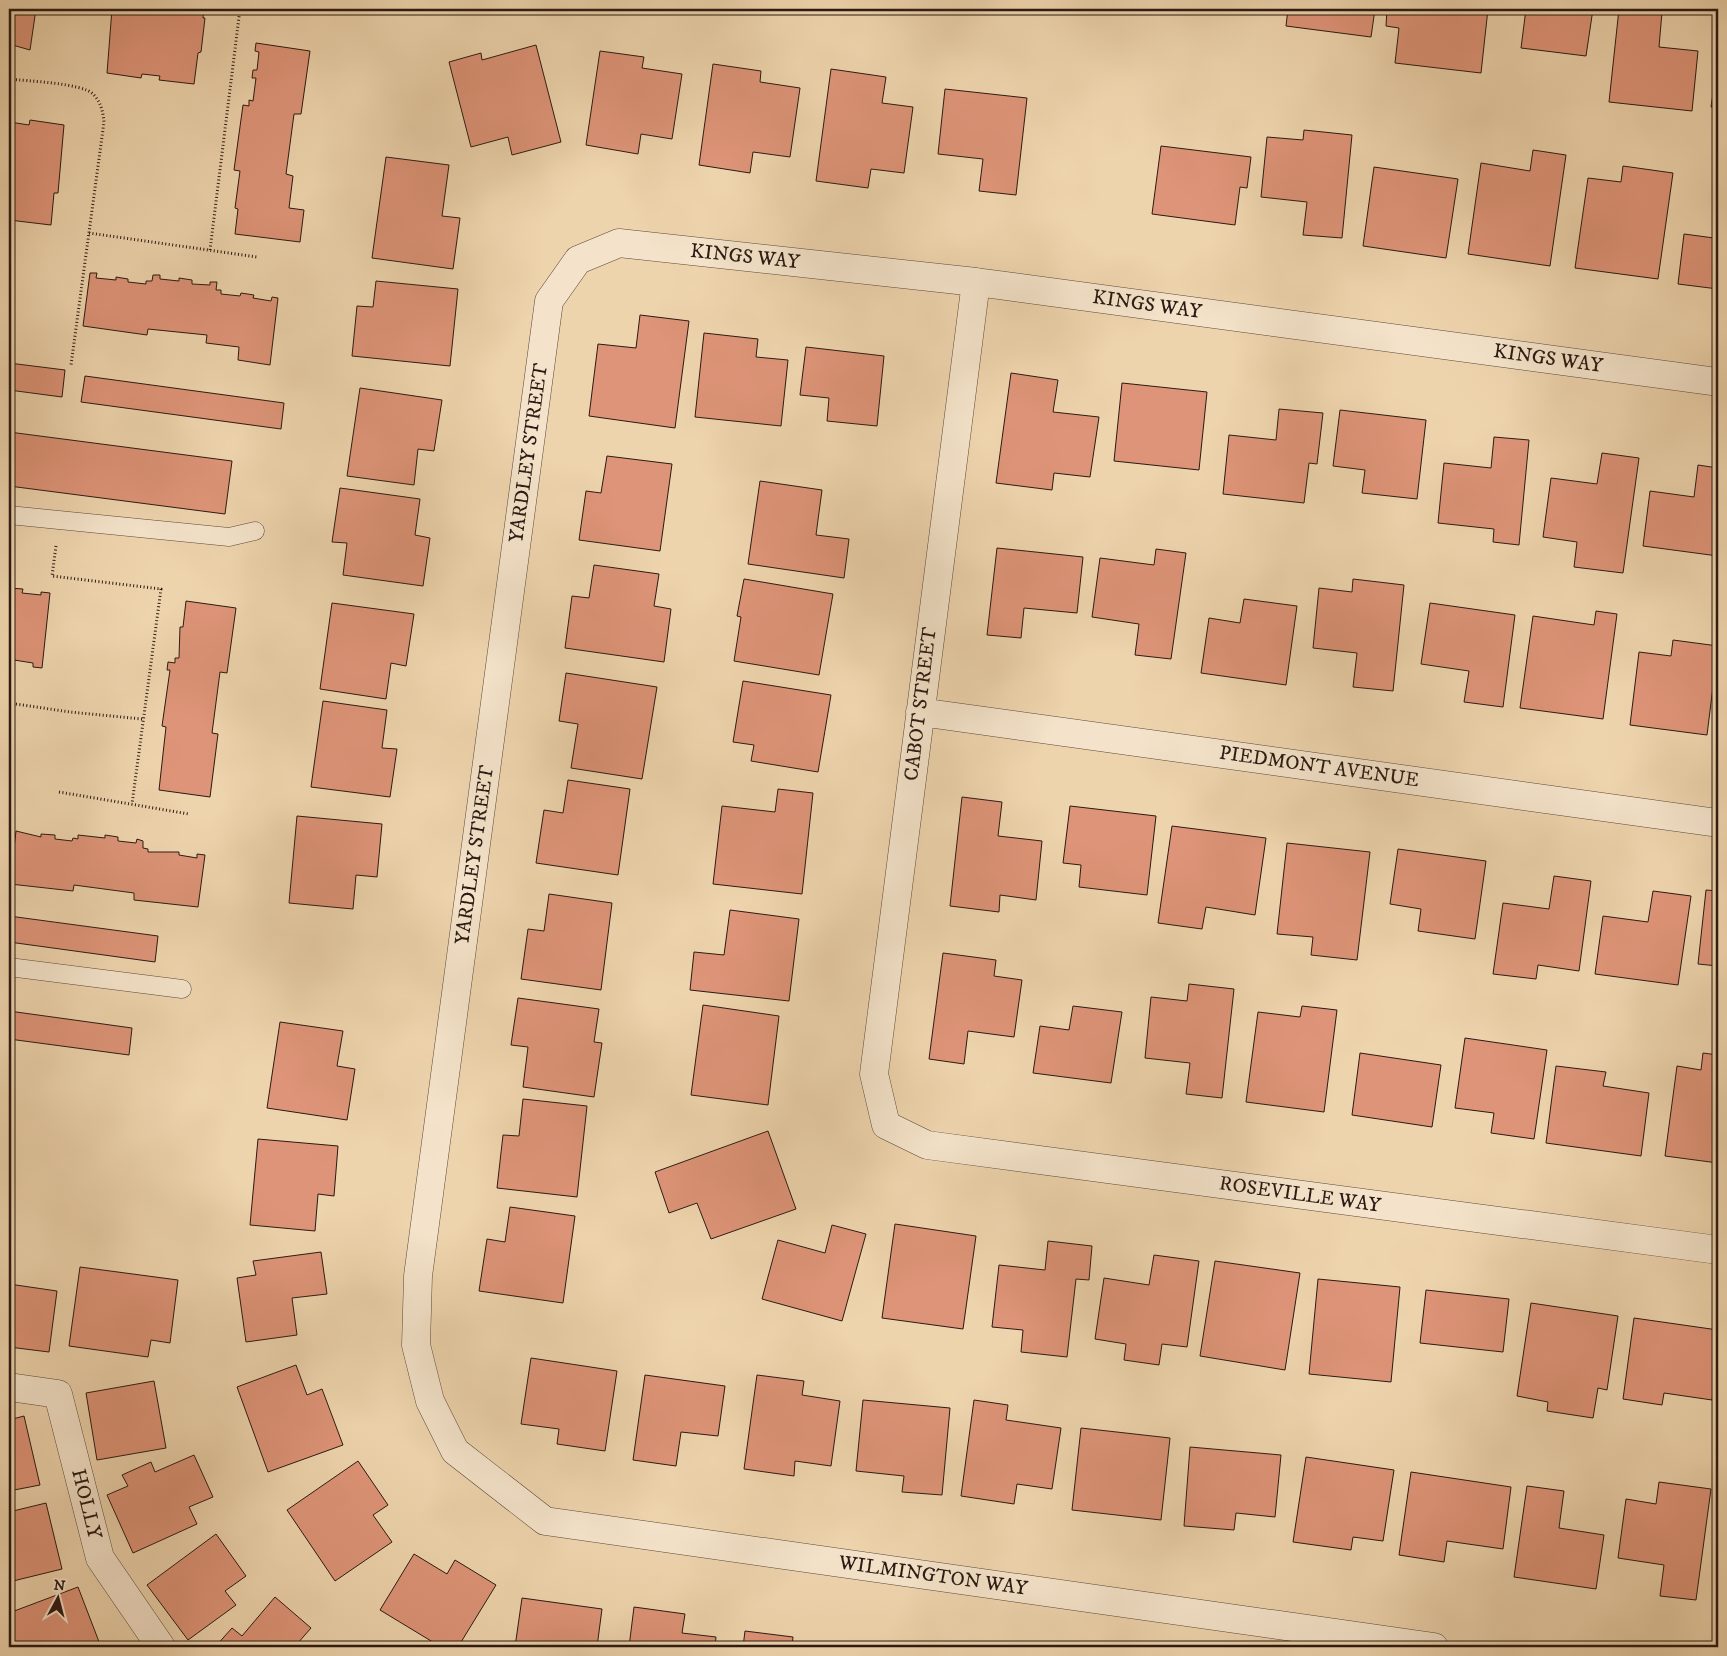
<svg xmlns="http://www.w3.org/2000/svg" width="1727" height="1656" font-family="'IM FELL DW Pica',serif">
<rect width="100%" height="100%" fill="#eed4ad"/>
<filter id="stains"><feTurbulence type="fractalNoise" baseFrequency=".004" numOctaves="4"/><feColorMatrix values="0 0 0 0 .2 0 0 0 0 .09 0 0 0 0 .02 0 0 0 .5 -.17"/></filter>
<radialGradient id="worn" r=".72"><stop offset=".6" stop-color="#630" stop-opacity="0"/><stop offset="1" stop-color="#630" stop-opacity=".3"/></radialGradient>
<path fill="#de9478" stroke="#2a1a13" d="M9 9H36L30 50 9 44Z
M112 9H204L203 18H205L201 52 198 53 194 84 159 80 160 76 142 74 141 78 107 73Z
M1288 9H1375L1371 37 1286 26Z
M1387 9H1488L1481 73 1395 63 1399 28 1386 26Z
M1526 9H1593L1586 56 1521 48Z
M1619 9 1662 12 1659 47 1698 51 1692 111 1609 102Z
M256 43 310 51 301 114H294L286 174 293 176 289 208 304 210 300 242 235 234 238 209 235 208 240 171 234 170 243 105 249 106V100L253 101 256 78H252L253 70H257L259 52 255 51Z
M536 45 561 142 512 155 508 137 471 147 449 62 481 53 482 60Z
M600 51 644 57 642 68 682 74 672 139 641 134 638 154 586 145Z
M713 64 761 71 760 82 800 88 790 157 753 152 750 173 699 165Z
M1717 67H1718V108L1711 107Z
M831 69 886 77 882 103 913 107 904 173 871 169 868 188 816 181Z
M945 89 1027 98 1016 195 979 191 983 159 938 154Z
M9 118 10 122 29 125 30 120 64 125 58 193H54L51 225 9 220Z
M1304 130 1352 135 1342 238 1303 235 1307 202 1261 197 1267 137 1303 140Z
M1161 146 1251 157 1247 188 1240 187 1235 225 1152 214Z
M1533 150 1566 155 1550 266 1468 254 1481 163 1530 171Z
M386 157 449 165 442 216 460 218 453 269 372 258Z
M1623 166 1673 173 1658 279 1575 268 1588 178 1621 182Z
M1374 167 1458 179 1446 258 1363 246Z
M1716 217H1718V289L1678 284 1684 234 1714 238Z
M90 273H97L96 278 116 280V277L128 279V282L146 284V281H152L153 275H160V279L179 281V278L192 280V284L210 285V282H217L216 290H221V294L240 296 241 293 254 295 253 298 271 301 272 297 278 298 270 365 238 360 239 347 206 343 207 335 148 329 147 335 83 326Z
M376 281 458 289 450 366 352 356 357 306 373 307Z
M640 315 689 321 675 428 589 416 598 344 636 348Z
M704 333 758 339 756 357 788 360 781 426 695 417Z
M806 347 884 356 877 426 827 421 829 398 800 395Z
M9 363 65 370 62 397 9 390Z
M1011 373 1058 380 1053 412 1099 417 1090 477 1054 473 1052 490 996 483Z
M85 376 284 403 281 429 81 402Z
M1122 383 1207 392 1199 470 1114 461Z
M360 388 442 400 434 451 418 449 414 485 347 476Z
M1279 409 1323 413 1317 464 1309 463 1304 503 1223 494 1229 435 1276 440Z
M1340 410 1426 420 1417 499 1362 493 1365 470 1333 466Z
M9 432 232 461 225 514 9 486Z
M1494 437 1529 440 1519 545 1493 542 1494 529 1438 523 1444 463 1491 468Z
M1602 453 1639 458 1623 573 1574 567 1577 542 1543 537 1551 478 1597 484Z
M607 456 672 464 660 551 579 540 586 491 601 493Z
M1698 465 1718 468V556L1643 546 1650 491 1694 497Z
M760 481 822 490 816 535 849 539 844 578 748 564Z
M340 488 420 499 415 535 430 538 423 586 343 575 347 543 332 542Z
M997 548 1083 557 1077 613 1024 608 1021 638 987 635Z
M1156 549 1186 553 1171 659 1135 655 1139 624 1092 617 1100 558 1154 565Z
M594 565 659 574 654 606 671 609 664 662 565 648 572 596 589 598Z
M744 579 833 594 819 675 734 661 741 617 737 616Z
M1353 579 1404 585 1393 691 1353 687 1357 653 1313 648 1319 588 1352 592Z
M9 588 23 589 22 593 41 595V592L50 593 42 668 33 667V663L14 660 13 664 9 663Z
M1244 599 1297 606 1286 685 1201 673 1209 618 1240 623Z
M186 601 236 608 227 673 220 672 212 733 218 734 210 797 159 790 166 727 162 726 170 670H167L168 662 175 663V658H179L180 627H183Z
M332 603 414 614 406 666 391 663 386 699 320 689Z
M1430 603 1515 615 1503 707 1464 702 1469 671 1421 664Z
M1596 611 1617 614 1603 719 1520 708 1533 616 1594 625Z
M1673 640 1718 646 1707 735 1630 725 1639 652 1671 656Z
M566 673 657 687 642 779 571 768 578 724 559 721Z
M743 681 831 695 818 772 751 761 754 745 733 742Z
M323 701 387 710 382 748 397 749 390 797 311 787Z
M568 780 630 789 618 875 536 863 544 810 563 813Z
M778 789 813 793 802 894 713 884 722 806 775 812Z
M962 797 1002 802 998 836 1042 841 1036 900 1000 895 999 912 950 906Z
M1070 806 1156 816 1147 895 1079 887 1081 865 1063 863Z
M297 816 382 824 377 877 356 875 353 909 289 903Z
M1172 826 1266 838 1255 915 1206 907 1202 929 1158 923Z
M16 831 41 837V834L55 835V839L72 841 73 838 78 839V835L105 838V835L118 837V841L136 843 137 839 143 841V848L148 849V852H179V855L197 858V854L205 855 198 907 134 900V893L74 885 73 891 10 884Z
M1287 843 1370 852 1357 960 1311 955 1313 937 1277 934Z
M1398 849 1486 861 1475 939 1418 931 1421 909 1390 904Z
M1554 876 1591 881 1579 971 1538 965 1536 979 1493 974 1503 903 1549 909Z
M1706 890 1718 891V966L1698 964Z
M1653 891 1691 896 1678 985 1595 974 1603 916 1648 922Z
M549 894 612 903 601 990 521 979 528 929 544 931Z
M730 910 799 919 789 1001 690 990 694 952 724 955Z
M9 916 158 936 155 962 9 942Z
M943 953 996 960 994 976 1022 980 1014 1037 968 1031 964 1064 929 1059Z
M1189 984 1234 989 1222 1098 1186 1094 1190 1063 1145 1058 1151 997 1187 1001Z
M518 998 599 1009 594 1042 602 1043 594 1097 523 1087 528 1047 511 1045Z
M703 1005 779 1016 768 1105 691 1095Z
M1073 1006 1122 1012 1111 1083 1033 1073 1040 1026 1069 1030Z
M1302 1006 1337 1010 1324 1112 1246 1102 1258 1012 1300 1017Z
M9 1011 132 1028 129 1055 9 1039Z
M280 1022 343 1031 337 1066 355 1069 347 1120 267 1108Z
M1465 1038 1547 1050 1534 1139 1491 1133 1494 1113 1455 1108Z
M1360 1053 1441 1065 1432 1127 1352 1115Z
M1703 1053 1718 1055V1163L1665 1156 1677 1066 1701 1070Z
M1556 1066 1606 1072 1603 1086 1649 1093 1641 1156 1546 1143Z
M523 1099 587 1106 577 1197 497 1188 503 1135 519 1136Z
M768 1131 796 1209 711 1239 697 1203 669 1213 655 1172Z
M258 1139 338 1146 334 1196 318 1194 315 1231 250 1225Z
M510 1207 575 1216 563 1303 479 1291 487 1239 505 1242Z
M895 1224 976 1236 963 1329 882 1318Z
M832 1225 866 1234 842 1321 762 1299 778 1240 825 1253Z
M1048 1241 1092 1246 1089 1280 1076 1279 1067 1357 1021 1352 1023 1330 992 1327 999 1265 1045 1270Z
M321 1252 327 1294 292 1298 297 1335 246 1342 237 1278 256 1275 253 1261Z
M1154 1255 1199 1261 1187 1347 1162 1344 1159 1365 1124 1360 1126 1344 1095 1339 1104 1278 1149 1285Z
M1215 1261 1300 1273 1285 1370 1200 1356Z
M80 1267 178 1280 170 1343 151 1340 148 1357 69 1346Z
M1318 1279 1400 1287 1391 1382 1309 1374Z
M9 1284 57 1291 49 1352 9 1347Z
M1426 1290 1509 1299 1503 1352 1420 1343Z
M1531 1303 1618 1316 1607 1390 1598 1388 1593 1418 1547 1411 1548 1402 1517 1396Z
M1634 1318 1718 1330V1358L1712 1400 1664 1393 1662 1405 1623 1399Z
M531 1358 617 1371 605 1451 557 1444 559 1429 521 1424Z
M296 1365 307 1395 322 1389 343 1445 268 1472 237 1387Z
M645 1375 725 1386 718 1436 681 1432 676 1466 633 1460Z
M757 1375 804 1381 802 1395 840 1401 831 1466 795 1461 794 1476 744 1469Z
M154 1381 166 1448 97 1460 86 1393Z
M863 1400 950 1408 942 1495 902 1492 904 1476 856 1471Z
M974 1400 1008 1405 1006 1420 1061 1428 1052 1489 1017 1484 1014 1504 961 1496Z
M24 1416 40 1485 9 1491V1420Z
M1081 1428 1170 1438 1161 1520 1072 1510Z
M1190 1447 1281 1455 1275 1517 1236 1513 1234 1530 1184 1526Z
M194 1455 213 1497 189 1507 197 1524 133 1553 107 1495 128 1486 122 1475 151 1462 155 1472Z
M1306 1457 1394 1470 1383 1541 1353 1537 1351 1550 1293 1542Z
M358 1461 388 1505 373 1515 392 1542 335 1581 287 1510Z
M1411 1472 1511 1487 1503 1549 1447 1541 1444 1562 1399 1555Z
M1659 1482 1711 1489 1696 1600 1660 1596 1664 1565 1618 1558 1626 1499 1656 1504Z
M1527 1486 1564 1491 1559 1528 1604 1535 1596 1589 1514 1577Z
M46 1503 62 1569 9 1582V1512Z
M216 1534 246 1576 225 1591 236 1605 188 1640 147 1585Z
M414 1554 447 1574 455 1560 496 1585 458 1647H441L380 1610Z
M78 1587 101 1647H17L9 1626V1613Z
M275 1597 311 1628 297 1644 301 1647H215L232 1628 242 1636Z
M522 1598 602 1609 597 1647H515Z
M634 1607 685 1614 682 1633 716 1637 715 1647H629Z
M745 1631 793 1637 792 1647H743Z"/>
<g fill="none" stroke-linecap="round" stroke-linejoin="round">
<g stroke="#5b483a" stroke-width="19">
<path id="lane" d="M9 515 229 537 255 531
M9 967 182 989"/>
</g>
<g stroke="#5b483a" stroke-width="29">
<path id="street" d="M976 282 874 1074 886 1125 927 1145 1718 1250
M920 712 1718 823
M9 1387 58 1394 100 1558 161 1647
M1434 1647 545 1521 455 1451 430 1401 416 1345 418 1276 549 301 578 260 619 243 976 282 1718 382"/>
</g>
<path stroke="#2a1a13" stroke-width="3" stroke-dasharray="1 2.5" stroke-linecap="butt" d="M9 79C26 81 82 83 93 94 101 102 103 112 104 122L71 365
M89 233 257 257
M210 250 240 9
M56 546 52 576 161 589 132 804
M9 703 70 712 142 719
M59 792 189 814"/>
<use href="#lane" stroke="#f4e3ca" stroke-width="18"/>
<use href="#street" stroke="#f4e3ca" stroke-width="28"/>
</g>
<g text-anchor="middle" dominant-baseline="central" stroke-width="4" stroke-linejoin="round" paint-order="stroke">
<g font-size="20" fill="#2a1a13" stroke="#f4e3ca">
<text transform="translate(745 257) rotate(6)">KINGS WAY</text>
<text transform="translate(1147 305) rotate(8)">KINGS WAY</text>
<text transform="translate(1548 359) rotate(8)">KINGS WAY</text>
<text transform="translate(529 453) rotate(-82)">YARDLEY STREET</text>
<text transform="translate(921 704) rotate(-83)">CABOT STREET</text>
<text transform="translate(1319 767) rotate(8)">PIEDMONT AVENUE</text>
<text transform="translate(475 855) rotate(-82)">YARDLEY STREET</text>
<text transform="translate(1300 1195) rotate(8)">ROSEVILLE WAY</text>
<text transform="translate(86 1504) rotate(76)">HOLLY</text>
<text transform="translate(933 1576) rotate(8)">WILMINGTON WAY</text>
</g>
</g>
<rect width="1727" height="1656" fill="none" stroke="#eed4ad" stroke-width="30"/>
<rect x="10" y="10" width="1707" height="1636" fill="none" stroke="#2a1a13" stroke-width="2.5"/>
<rect x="15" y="15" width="1697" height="1626" fill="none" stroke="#2a1a13"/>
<g transform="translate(58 1598) rotate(7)" stroke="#f4e3ca" stroke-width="4" paint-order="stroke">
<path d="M0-4L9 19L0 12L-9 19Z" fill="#2a1a13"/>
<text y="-8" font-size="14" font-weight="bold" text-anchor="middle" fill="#2a1a13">N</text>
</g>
<rect width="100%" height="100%" filter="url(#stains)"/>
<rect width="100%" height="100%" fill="url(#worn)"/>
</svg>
